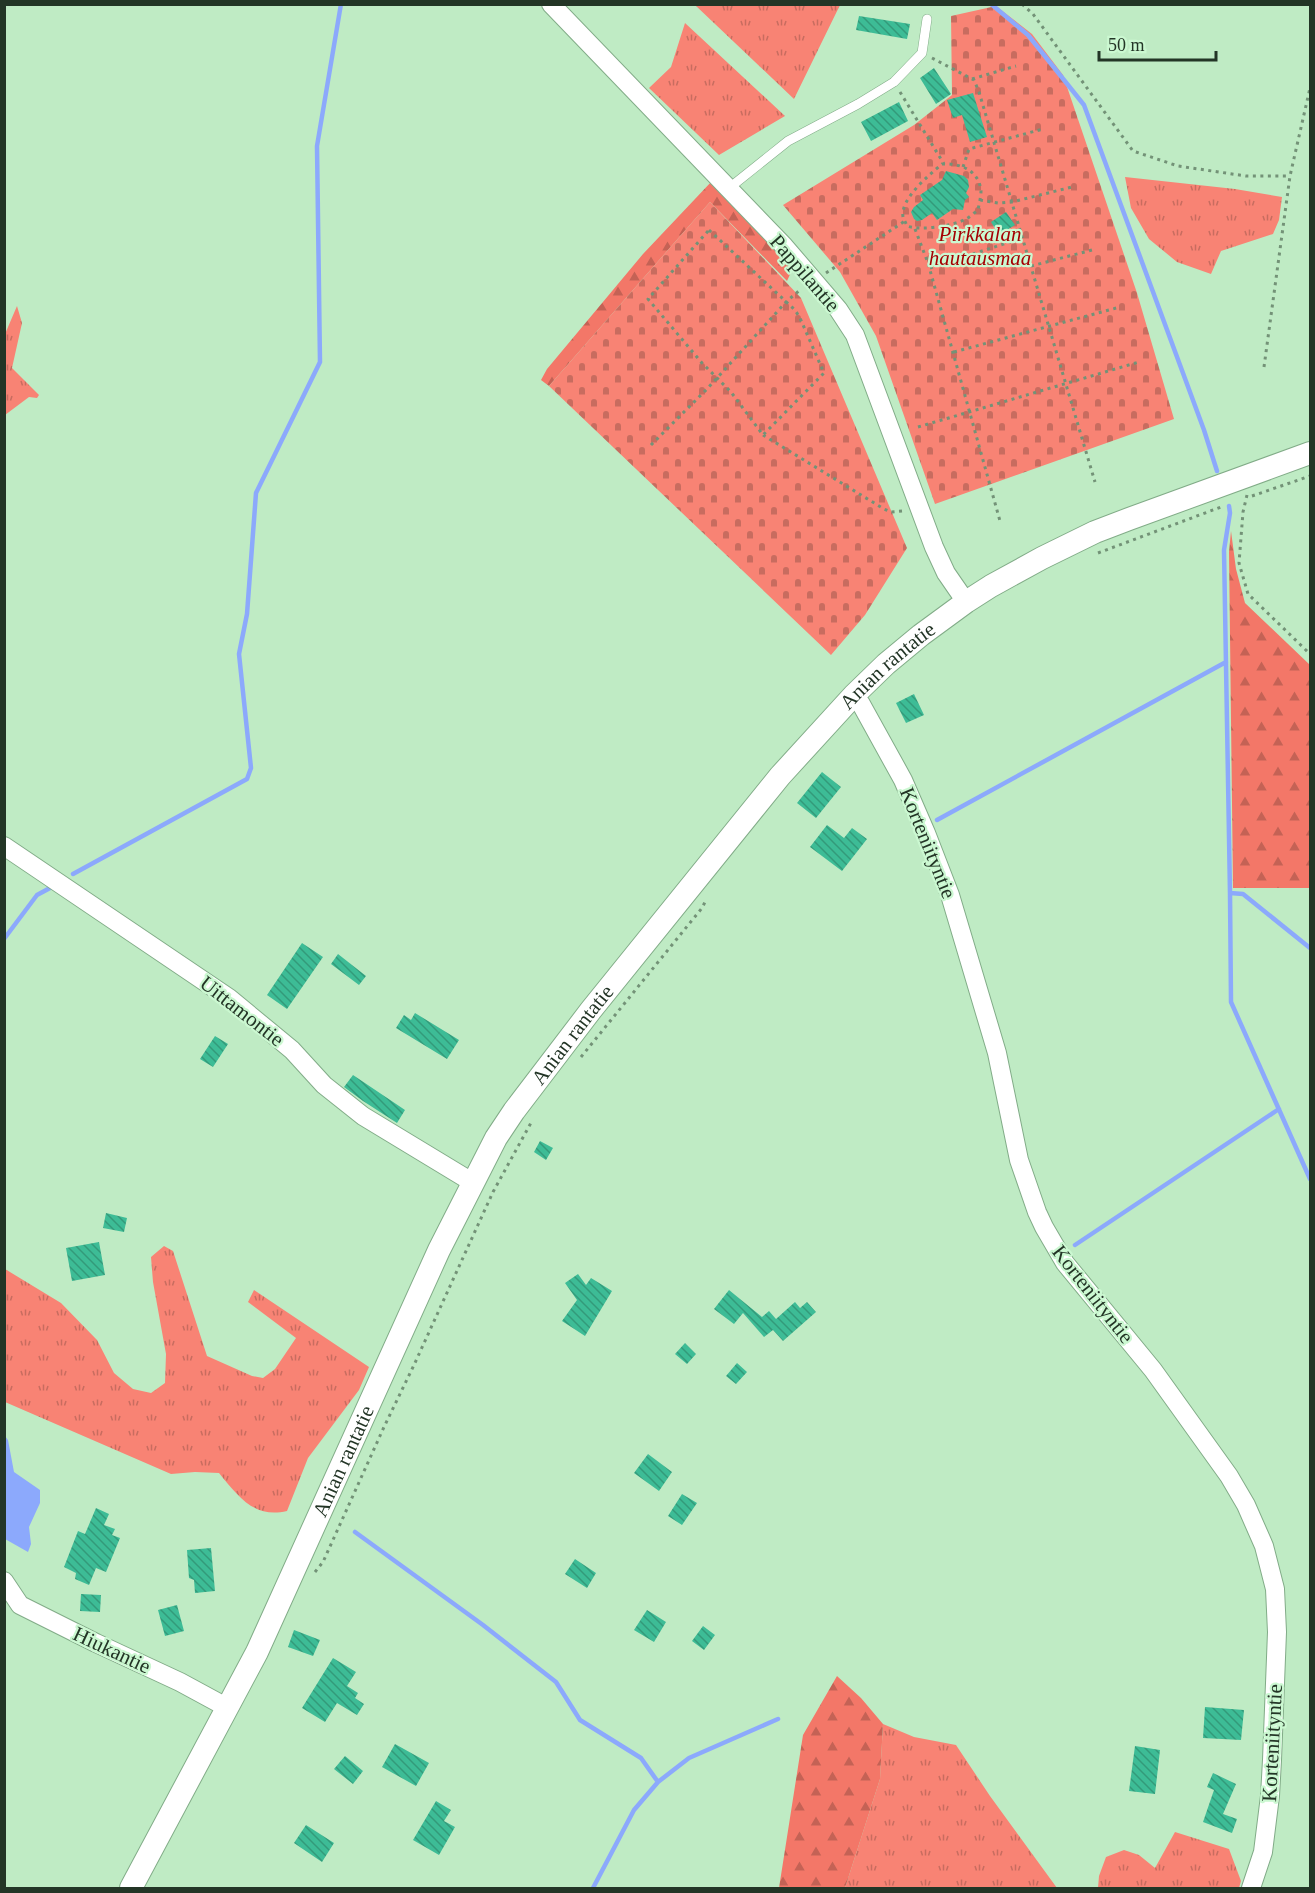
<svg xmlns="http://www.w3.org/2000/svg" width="1315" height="1893" font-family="Georgia,serif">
<defs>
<pattern id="grass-tufts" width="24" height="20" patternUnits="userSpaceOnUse" patternTransform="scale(1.5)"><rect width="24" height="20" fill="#f88374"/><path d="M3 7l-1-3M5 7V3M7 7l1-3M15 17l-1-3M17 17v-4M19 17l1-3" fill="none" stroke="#c86c5f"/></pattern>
<pattern id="forest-firs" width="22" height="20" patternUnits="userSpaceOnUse" patternTransform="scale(1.5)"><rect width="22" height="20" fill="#f37768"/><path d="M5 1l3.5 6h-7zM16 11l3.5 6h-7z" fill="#c46255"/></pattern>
<pattern id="cemetery-stones" width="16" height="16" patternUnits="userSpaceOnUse" patternTransform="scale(1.5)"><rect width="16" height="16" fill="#f88374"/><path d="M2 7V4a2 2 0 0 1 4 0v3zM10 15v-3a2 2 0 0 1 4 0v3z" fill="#c86c5f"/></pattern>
<pattern id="building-back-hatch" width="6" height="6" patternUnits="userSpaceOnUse" patternTransform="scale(1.5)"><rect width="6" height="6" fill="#3dbc96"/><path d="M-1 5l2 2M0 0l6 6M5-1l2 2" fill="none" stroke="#339a7a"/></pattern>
</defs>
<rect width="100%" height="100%" fill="#bfebc4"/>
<path fill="url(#grass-tufts)" d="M695 5H840L794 99Z
M685 23 785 116 719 155 649 88 671 67Z
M1125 177 1235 189 1282 197 1279 220 1273 234 1221 251 1211 274 1177 262 1149 239 1131 208Z
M17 306 22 323 12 368 39 395 37 398 29 397 5 415V334Z
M164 1246 173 1251 207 1356 252 1376 263 1378 275 1369 296 1338 248 1302 254 1290 369 1367 359 1390 308 1458 287 1511C254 1519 238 1496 219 1473L195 1472 171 1474 5 1402V1269L61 1303 97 1340 114 1373 133 1389 151 1393 165 1383 166 1354 153 1282 151 1257Z
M883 1724 914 1737 956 1745 990 1796 1057 1888H845L880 1779Z
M1175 1832 1229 1849 1241 1881 1239 1888H1098L1099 1876 1106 1857 1124 1850 1139 1855 1155 1868Z"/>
<path fill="url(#forest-firs)" d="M712 181 793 268 787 281 710 202 549 386 541 380 547 369 643 254Z
M1231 531 1236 569 1245 603 1310 665V888H1233L1229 552Z
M837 1676 861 1698 883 1724 880 1779 845 1888H779L803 1735Z"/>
<path fill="url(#cemetery-stones)" d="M996 6 1032 34 1063 75 1137 293 1174 419 935 504 876 336 840 272 783 205 914 125 952 95 951 16Z
M710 202 801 298 907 548 865 615 831 655 549 386Z"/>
<path fill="#8ca9fc" d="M5 1436 8 1440 14 1472 40 1490V1503L29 1527 31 1544 28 1552 5 1539Z"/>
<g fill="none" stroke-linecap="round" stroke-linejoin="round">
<path stroke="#8ca9fc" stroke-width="4.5" d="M991 4 1028 35 1084 105 1204 430 1217 471
M1229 506 1230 513 1224 550 1230 893 1243 894 1310 948
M937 820 1226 662
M73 874 247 779 251 768 239 654 247 614 256 493 320 362 317 146 341 4
M1230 893 1231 1002 1310 1179
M4 939 37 895 50 888
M1075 1245 1279 1109
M355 1532 483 1625 556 1682 580 1720 641 1758 658 1782
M593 1888 634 1810 658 1782 689 1758 778 1719"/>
</g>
<path fill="url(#building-back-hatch)" d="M859 16 910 24 907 39 856 30Z
M934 68 951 94 936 104 920 78Z
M973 93 987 137 970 142 962 115 953 118 947 100Z
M899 102 908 121 871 141 861 122Z
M946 171 964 176 968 180 969 187 966 193 969 197 965 200 963 210 953 209 937 220 932 213 922 220 917 221 914 219 911 212 914 207 923 200 920 195 942 180Z
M1006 212 1015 225 999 235 991 222Z
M914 694 924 715 906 723 896 703Z
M822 772 841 787 816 818 797 803Z
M827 825 844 838 852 828 867 839 842 871 810 847Z
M302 943 323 957 287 1009 267 995Z
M338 954 366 976 359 985 331 964Z
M415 1013 459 1040 447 1059 396 1028 404 1015 411 1020Z
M215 1036 228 1044 213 1067 200 1059Z
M353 1075 405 1110 397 1123 363 1101 344 1087Z
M540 1141 553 1148 546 1160 534 1152Z
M106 1213 127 1218 124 1232 103 1228Z
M99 1242 105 1275 72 1281 66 1248Z
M578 1274 586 1285 591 1278 612 1291 585 1336 562 1321 577 1300 565 1283Z
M729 1290 762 1317 769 1311 776 1319 795 1302 800 1308 807 1302 816 1312 783 1341 773 1330 764 1337 743 1313 734 1324 714 1309Z
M685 1343 696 1354 687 1364 675 1354Z
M737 1363 747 1372 736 1384 726 1376Z
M648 1454 672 1472 659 1491 634 1473Z
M682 1494 697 1503 682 1525 668 1516Z
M96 1508 109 1514 104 1525 115 1529 112 1535 120 1538 106 1572 96 1568 89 1585 75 1579 76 1573 64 1567 78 1531 85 1534Z
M211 1548 215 1591 195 1593 194 1580 189 1578 187 1550Z
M575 1559 596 1573 587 1588 565 1574Z
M81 1594 101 1595 100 1612 80 1611Z
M177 1605 184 1631 165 1636 158 1610Z
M647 1610 666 1622 654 1642 634 1630Z
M703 1626 715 1635 704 1650 692 1641Z
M294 1630 320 1640 313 1656 288 1647Z
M333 1658 356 1672 347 1686 358 1693 355 1698 364 1704 357 1715 337 1703 325 1722 302 1708Z
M1205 1707 1244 1710 1241 1740 1203 1738Z
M395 1744 429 1763 416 1786 382 1767Z
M1135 1746 1160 1750 1155 1794 1129 1791Z
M345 1756 363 1771 353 1784 334 1769Z
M1213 1773 1236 1784 1223 1814 1237 1819 1232 1833 1203 1822 1214 1790 1207 1787Z
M436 1801 451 1810 444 1821 455 1827 439 1855 413 1840Z
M306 1825 334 1843 322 1862 294 1843Z"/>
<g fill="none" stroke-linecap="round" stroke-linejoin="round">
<g stroke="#82ac88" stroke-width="10">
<path id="service" d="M728 189 788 141 858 104 894 82 922 53 927 19"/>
</g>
<g stroke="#82ac88" stroke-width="20">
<path id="minor" d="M551 4 784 246 838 309 855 335 861 351 934 547 946 573 966 602
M854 695 861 704 903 780 926 833 950 895 997 1053 1019 1160 1037 1212 1044 1227 1065 1263 1153 1370 1229 1476 1246 1505 1264 1546 1275 1589 1277 1632 1272 1760 1270 1796 1263 1852 1251 1888
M4 846 229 998 292 1050 324 1085 363 1116 472 1182
M4 1581 20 1605 96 1643 180 1682 228 1708"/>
</g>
<g stroke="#82ac88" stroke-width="24">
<g id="tertiary">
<path id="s1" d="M131 1888 257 1652 439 1250 496 1138 514 1111 591 1010 780 776 854 695 886 664 921 635 966 602 991 586 1042 558 1095 532 1129 519 1310 453"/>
</g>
</g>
<path stroke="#739277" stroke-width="3" stroke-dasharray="3 4.5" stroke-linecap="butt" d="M1022 4 1033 14 1133 151 1178 166 1246 176H1290
M932 58 974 80 979 92 1095 482
M972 79 1016 66
M900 92 944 164
M942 164C960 163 979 170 981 191 981 197 979 204 978 210 974 213 970 217 966 219 953 226 921 231 907 226 906 223 904 220 903 217 900 199 929 175 942 164Z
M963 167 969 149 1043 129
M980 200 998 203 1012 202 1072 187
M915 229 928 263 1000 521
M709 230 795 310 800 318 824 373 763 435 731 392 702 363 648 299Z
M1031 266 1096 249
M930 268 1022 238
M826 273 905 221
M954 352 1120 307
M1264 367 1290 176 1310 88
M918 427 1139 362
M763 435 884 509 891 512 902 511
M651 445 707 389 786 302 801 289
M1247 495 1243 512 1239 563 1248 594 1310 654
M1252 496 1310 476
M1098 553 1221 507
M581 1057 702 908 706 900
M315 1572 323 1562 384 1427 414 1365 493 1192 532 1121"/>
<use href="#service" stroke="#fff" stroke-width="9"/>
<use href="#minor" stroke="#fff" stroke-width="18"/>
<use href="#tertiary" stroke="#fff" stroke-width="22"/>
</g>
<g text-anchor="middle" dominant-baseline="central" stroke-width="4.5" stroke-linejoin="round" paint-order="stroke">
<g font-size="21" font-style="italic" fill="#a50003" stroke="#cbf8d1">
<text x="980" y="234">Pirkkalan<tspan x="980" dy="24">hautausmaa</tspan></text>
</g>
<g font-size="21" fill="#233526" stroke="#cbf8d1">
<text transform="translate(805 273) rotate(49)">Pappilantie</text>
<text stroke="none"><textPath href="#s1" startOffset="1449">Anian rantatie</textPath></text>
<text transform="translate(928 843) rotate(68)">Korteniityntie</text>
<text transform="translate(242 1011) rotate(38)">Uittamontie</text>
<text stroke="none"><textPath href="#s1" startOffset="963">Anian rantatie</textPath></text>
<text transform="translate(1093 1294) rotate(52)">Korteniityntie</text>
<text stroke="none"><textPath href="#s1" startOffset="477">Anian rantatie</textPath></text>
<text transform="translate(112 1650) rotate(25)">Hiukantie</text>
<text transform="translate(1272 1743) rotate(-87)">Korteniityntie</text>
</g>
</g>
<rect width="1315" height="1893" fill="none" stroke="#233526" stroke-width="12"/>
<path d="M1099 51v9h117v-9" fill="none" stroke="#233526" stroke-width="3"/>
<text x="1108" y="51" font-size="18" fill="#233526" stroke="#cbf8d1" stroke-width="4.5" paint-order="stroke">50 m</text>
</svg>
